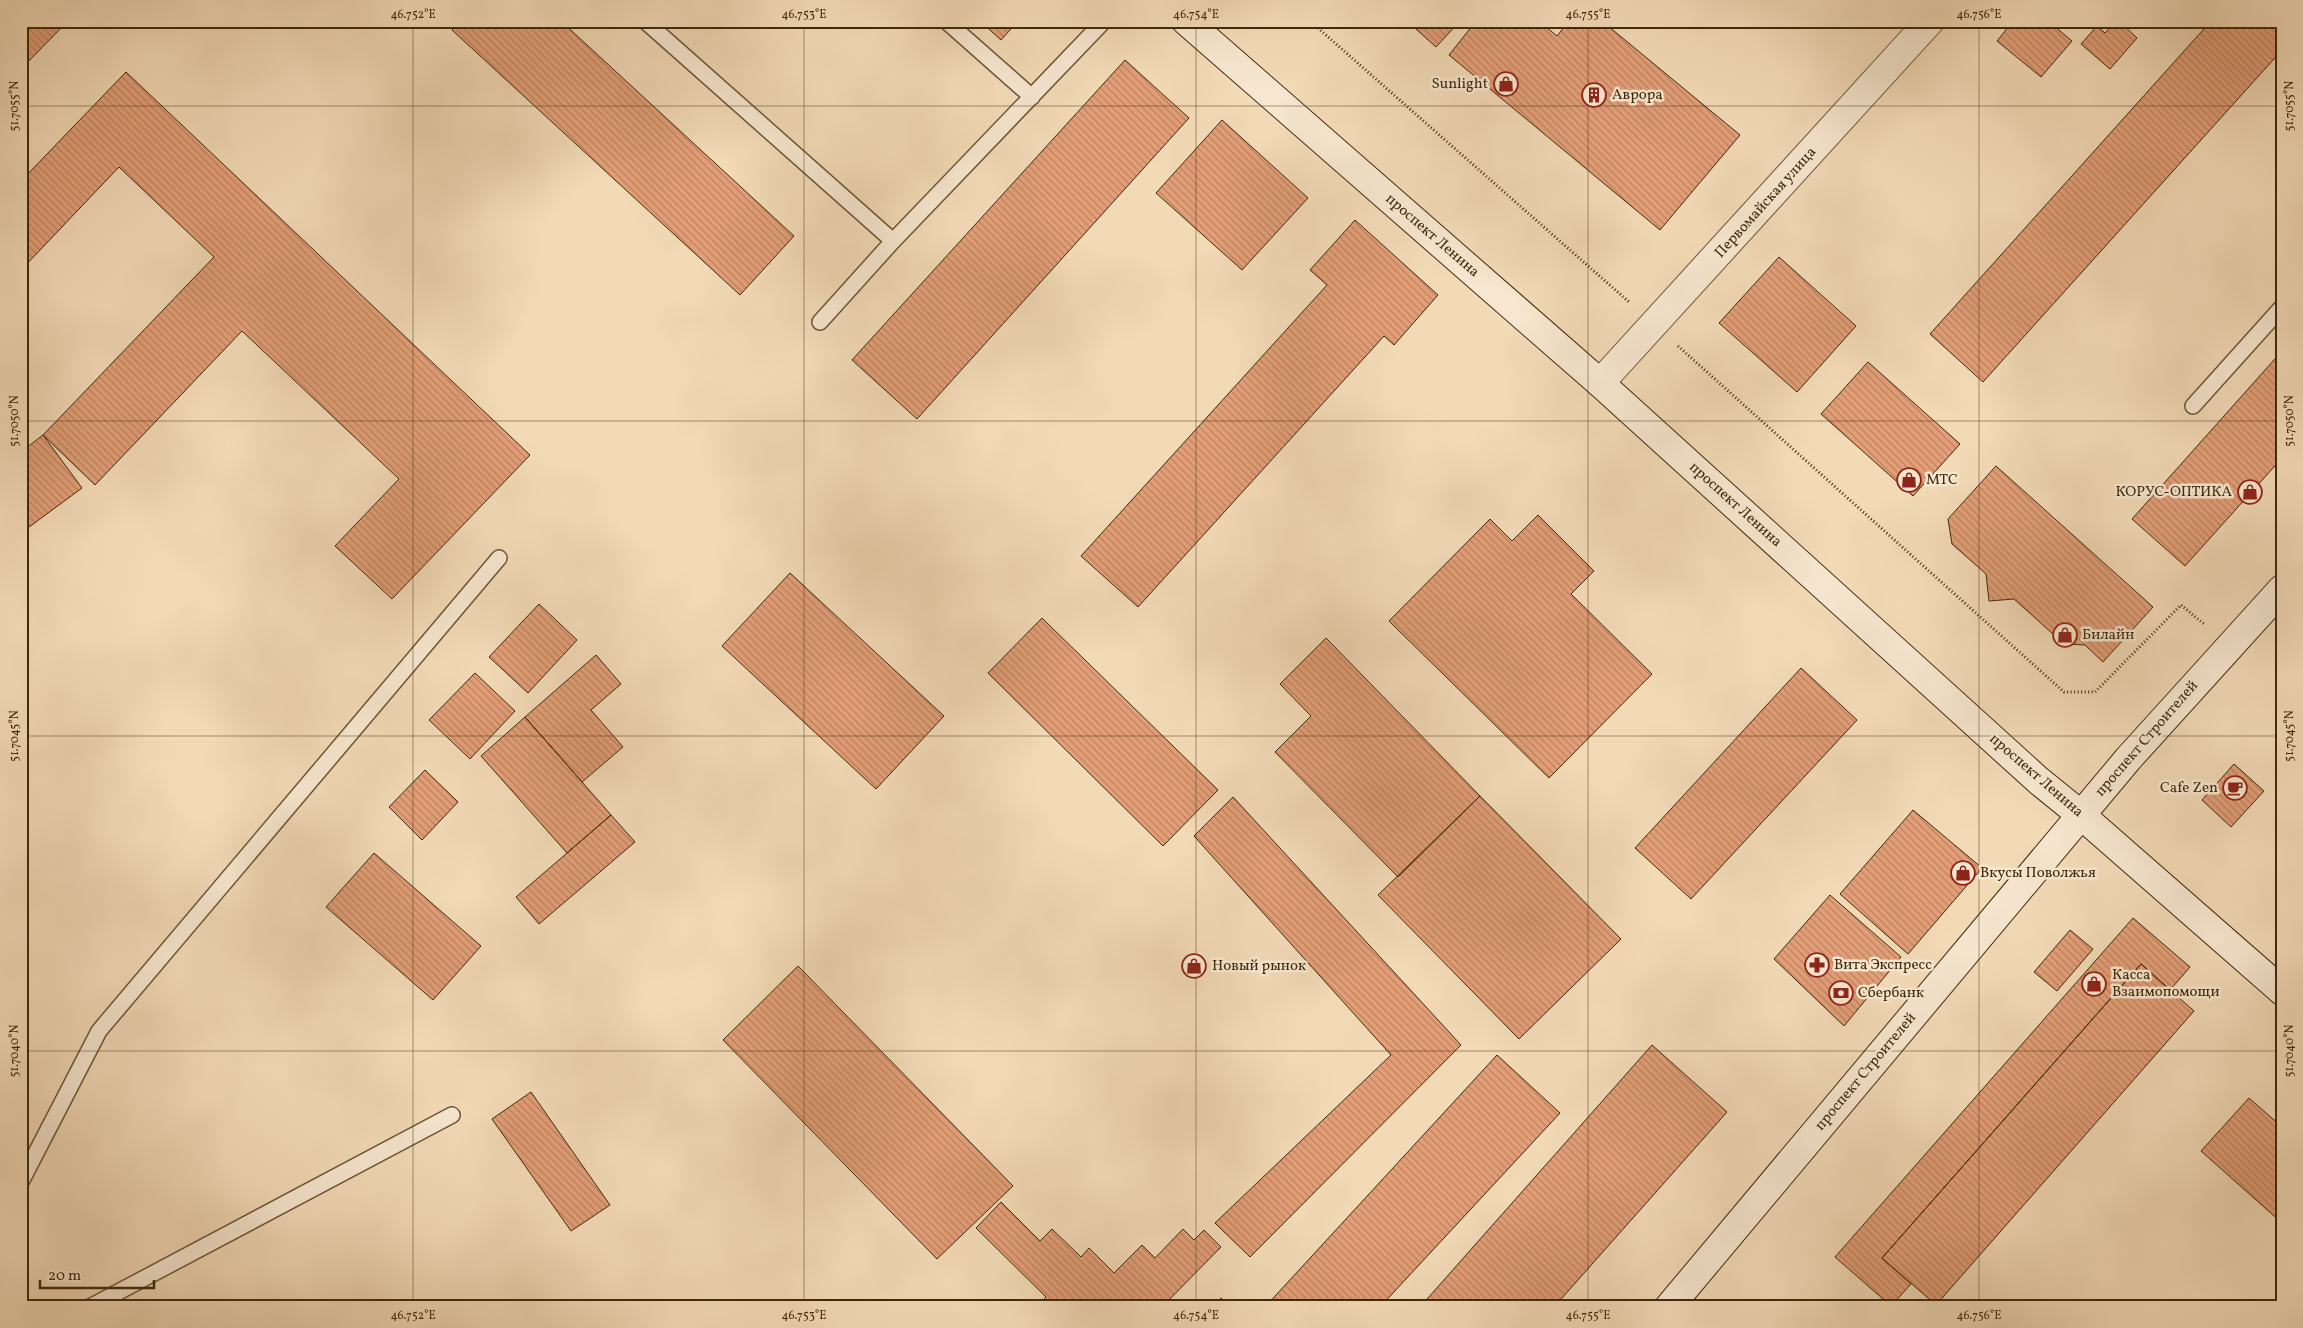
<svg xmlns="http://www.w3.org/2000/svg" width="2303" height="1328" font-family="Vollkorn,serif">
<defs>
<pattern id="building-back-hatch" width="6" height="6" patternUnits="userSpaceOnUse" patternTransform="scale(1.25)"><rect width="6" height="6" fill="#e49f78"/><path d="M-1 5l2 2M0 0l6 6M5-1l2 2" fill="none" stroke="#ba8261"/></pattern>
</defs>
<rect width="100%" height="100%" fill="#f3dab7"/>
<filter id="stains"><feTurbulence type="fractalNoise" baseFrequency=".004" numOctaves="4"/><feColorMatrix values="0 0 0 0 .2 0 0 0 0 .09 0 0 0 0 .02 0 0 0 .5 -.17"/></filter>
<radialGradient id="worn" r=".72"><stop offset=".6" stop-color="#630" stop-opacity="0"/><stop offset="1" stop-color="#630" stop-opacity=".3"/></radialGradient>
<path fill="url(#building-back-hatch)" stroke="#3f2909" d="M21 21H60L64 25 21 69Z
M460 21H561L794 236 740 295 452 30Z
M980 21H1018L1001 40Z
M1407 21H1460L1436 47Z
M1476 21H1539L1557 36 1569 21H1602L1740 135 1660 230 1449 55Z
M2013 21H2048L2072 41 2041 77 1997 41Z
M2116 21H2119L2137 38 2110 69 2081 44 2097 26 2105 33Z
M2211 21H2282V50L1983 382 1930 334Z
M1125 60 1189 118 917 419 852 360Z
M126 72 530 455 392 599 335 546 399 479 242 331 95 485 43 435 214 257 119 167 21 270V181Z
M1222 120 1308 198 1242 270 1156 193Z
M1355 220 1438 295 1394 345 1384 336 1138 607 1081 556 1327 285 1310 270Z
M1779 257 1856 326 1797 392 1719 323Z
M2282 351V458L2185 566 2132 519Z
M1868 362 1960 444 1913 496 1821 414Z
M43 435 82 488 21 533V452Z
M1996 466 2153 607 2103 662 2085 645 2064 644 2014 599 1989 601 1986 574 1952 544 1948 519Z
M1538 515 1594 571 1571 594 1652 674 1549 778 1389 621 1490 519 1512 541Z
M790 573 944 716 876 789 722 646Z
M539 604 577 640 528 693 489 657Z
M1042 618 1218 790 1163 846 988 673Z
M1326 638 1480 796 1398 877 1275 752 1311 716 1280 684Z
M596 655 621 684 591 710 623 747 582 782 525 717Z
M1801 668 1857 720 1691 899 1635 848Z
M475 673 515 711 470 759 429 720Z
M525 717 611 815 567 853 481 756Z
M2234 764 2264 791 2231 827 2202 800Z
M425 770 458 802 422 840 389 807Z
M1480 796 1621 939 1519 1039 1378 895Z
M1233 797 1461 1045 1250 1257 1215 1223 1391 1055 1194 836Z
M1913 810 1982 868 1908 954 1840 894Z
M611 815 635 842 539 924 516 897Z
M374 853 481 946 433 1000 326 907Z
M1830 895 1901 957 1844 1026 1774 959Z
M2133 918 2190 967 2170 990 2141 964 1882 1258 1911 1284 1891 1306 1835 1257Z
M2070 930 2093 949 2057 991 2034 972Z
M2141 964 2194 1011 1936 1305 1882 1258Z
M798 966 1013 1186 937 1259 723 1040Z
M1652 1045 1727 1112 1554 1307H1420Z
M1497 1055 1560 1113 1380 1307H1265Z
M531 1092 610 1205 571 1231 492 1119Z
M2249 1098 2282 1127V1223L2201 1151Z
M1001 1202 1040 1241 1052 1229 1081 1257 1089 1248 1114 1273 1142 1245 1155 1258 1183 1229 1194 1240 1204 1230 1221 1247 1162 1307H1036L1046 1297 976 1228Z
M1221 1298 1231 1307H1213Z"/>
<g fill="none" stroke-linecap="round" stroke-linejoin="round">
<g stroke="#6c5534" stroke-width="18">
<path id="lane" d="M645 21 893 241
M946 21 1032 97
M820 322 893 241 1104 21
M2193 406 2282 307
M21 1182 99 1031 499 558
M90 1307 452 1115"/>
</g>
<g stroke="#6c5534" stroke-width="30">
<path id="street" d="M1600 383 1930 21"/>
</g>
<g stroke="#3f2909" stroke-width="30">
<path id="secondary" d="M1186 21 1600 383 2039 781 2081 815 2282 991
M1669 1307 2128 759 2282 589"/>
</g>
<path stroke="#3f2909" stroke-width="3" stroke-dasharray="1 2.5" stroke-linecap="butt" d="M1310 21 1629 302
M1678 346 2064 692H2095L2181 605 2204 624"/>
<use href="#lane" stroke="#f7e7d0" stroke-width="15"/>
<use href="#street" stroke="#f7e7d0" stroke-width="28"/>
<use href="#secondary" stroke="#f7e7d0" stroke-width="28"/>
</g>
<path fill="none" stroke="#3f2909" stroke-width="1" stroke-opacity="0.45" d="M413 21V1307M804 21V1307M1196 21V1307M1588 21V1307M1979 21V1307M21 106H2282M21 421H2282M21 736H2282M21 1051H2282"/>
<defs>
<g id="shop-ring" transform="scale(1.25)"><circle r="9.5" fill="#f7e7d0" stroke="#8f2418" stroke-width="1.5"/><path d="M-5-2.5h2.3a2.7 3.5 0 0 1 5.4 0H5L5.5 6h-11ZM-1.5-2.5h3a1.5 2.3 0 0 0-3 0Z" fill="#8f2418"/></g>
<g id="building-ring" transform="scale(1.25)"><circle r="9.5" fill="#f7e7d0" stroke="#8f2418" stroke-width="1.5"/><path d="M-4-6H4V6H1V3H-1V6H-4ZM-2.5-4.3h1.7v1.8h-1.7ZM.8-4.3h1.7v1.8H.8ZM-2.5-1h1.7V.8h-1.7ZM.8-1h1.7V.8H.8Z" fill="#8f2418"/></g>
<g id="cafe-ring" transform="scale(1.25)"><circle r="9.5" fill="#f7e7d0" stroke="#8f2418" stroke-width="1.5"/><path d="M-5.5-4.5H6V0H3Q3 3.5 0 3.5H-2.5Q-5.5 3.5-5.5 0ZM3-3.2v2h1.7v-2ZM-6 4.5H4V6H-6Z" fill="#8f2418"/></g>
<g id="pharmacy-ring" transform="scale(1.25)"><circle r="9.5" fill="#f7e7d0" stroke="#8f2418" stroke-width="1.5"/><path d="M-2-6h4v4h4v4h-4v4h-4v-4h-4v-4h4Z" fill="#8f2418"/></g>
<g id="bank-ring" transform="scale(1.25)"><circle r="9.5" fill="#f7e7d0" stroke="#8f2418" stroke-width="1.5"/><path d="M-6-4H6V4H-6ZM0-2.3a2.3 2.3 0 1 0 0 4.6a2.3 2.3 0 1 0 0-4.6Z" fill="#8f2418"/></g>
</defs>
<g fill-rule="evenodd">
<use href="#shop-ring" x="1506" y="84"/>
<use href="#building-ring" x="1594" y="95"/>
<use href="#shop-ring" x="1909" y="480"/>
<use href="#shop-ring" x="2250" y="492"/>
<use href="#shop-ring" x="2065" y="635"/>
<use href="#cafe-ring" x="2235" y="788"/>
<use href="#shop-ring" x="1963" y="873"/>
<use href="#pharmacy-ring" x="1817" y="965"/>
<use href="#shop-ring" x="1194" y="966"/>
<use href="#shop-ring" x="2094" y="984"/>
<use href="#bank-ring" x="1841" y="993"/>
</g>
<g text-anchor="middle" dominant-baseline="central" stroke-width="5" stroke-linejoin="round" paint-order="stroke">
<g font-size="15" fill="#3f2909" stroke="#f7e7d0" text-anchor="start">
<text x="1488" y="84" text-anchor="end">Sunlight</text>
<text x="1612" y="95">Аврора</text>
<text x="1926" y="480">МТС</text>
<text x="2232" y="492" text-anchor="end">КОРУС-ОПТИКА</text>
<text x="2082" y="635">Билайн</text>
<text x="2218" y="788" text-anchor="end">Cafe Zen</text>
<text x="1980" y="873">Вкусы Поволжья</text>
<text x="1834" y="965">Вита Экспресс</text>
<text x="1212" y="966">Новый рынок</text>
<text x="2112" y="975">Касса<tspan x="2112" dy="17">Взаимопомощи</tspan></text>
<text x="1858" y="993">Сбербанк</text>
</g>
<g font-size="15" fill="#3f2909" stroke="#f7e7d0">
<text transform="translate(1766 203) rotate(-48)">Первомайская улица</text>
<text transform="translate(1432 236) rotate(41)">проспект Ленина</text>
<text transform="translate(1735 505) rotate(42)">проспект Ленина</text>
<text transform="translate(2147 739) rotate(-49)">проспект Строителей</text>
<text transform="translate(2036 776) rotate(41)">проспект Ленина</text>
<text transform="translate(1866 1072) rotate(-50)">проспект Строителей</text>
</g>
</g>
<rect width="2303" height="1328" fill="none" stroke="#f3dab7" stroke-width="55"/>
<path d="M40 1280v8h114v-8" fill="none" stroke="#3f2909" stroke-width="2.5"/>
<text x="48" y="1280" font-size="15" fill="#3f2909" stroke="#f7e7d0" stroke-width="4" paint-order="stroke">20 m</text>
<rect x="28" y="28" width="2248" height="1272" fill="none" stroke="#3f2909" stroke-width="2"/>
<g font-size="12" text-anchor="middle" fill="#3f2909">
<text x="413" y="18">46.752°E</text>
<text x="804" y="18">46.753°E</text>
<text x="1196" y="18">46.754°E</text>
<text x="1588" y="18">46.755°E</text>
<text x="1979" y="18">46.756°E</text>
<text transform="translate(14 106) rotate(-90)" y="4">51.7055°N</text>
<text transform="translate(2289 106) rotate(-90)" y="4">51.7055°N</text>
<text transform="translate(14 421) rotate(-90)" y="4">51.7050°N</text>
<text transform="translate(2289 421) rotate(-90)" y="4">51.7050°N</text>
<text transform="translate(14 736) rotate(-90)" y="4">51.7045°N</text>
<text transform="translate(2289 736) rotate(-90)" y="4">51.7045°N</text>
<text transform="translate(14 1051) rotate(-90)" y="4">51.7040°N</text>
<text transform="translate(2289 1051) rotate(-90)" y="4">51.7040°N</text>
<text x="413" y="1319">46.752°E</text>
<text x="804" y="1319">46.753°E</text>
<text x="1196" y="1319">46.754°E</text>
<text x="1588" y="1319">46.755°E</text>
<text x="1979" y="1319">46.756°E</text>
</g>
<rect width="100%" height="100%" filter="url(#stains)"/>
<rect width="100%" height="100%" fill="url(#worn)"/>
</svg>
